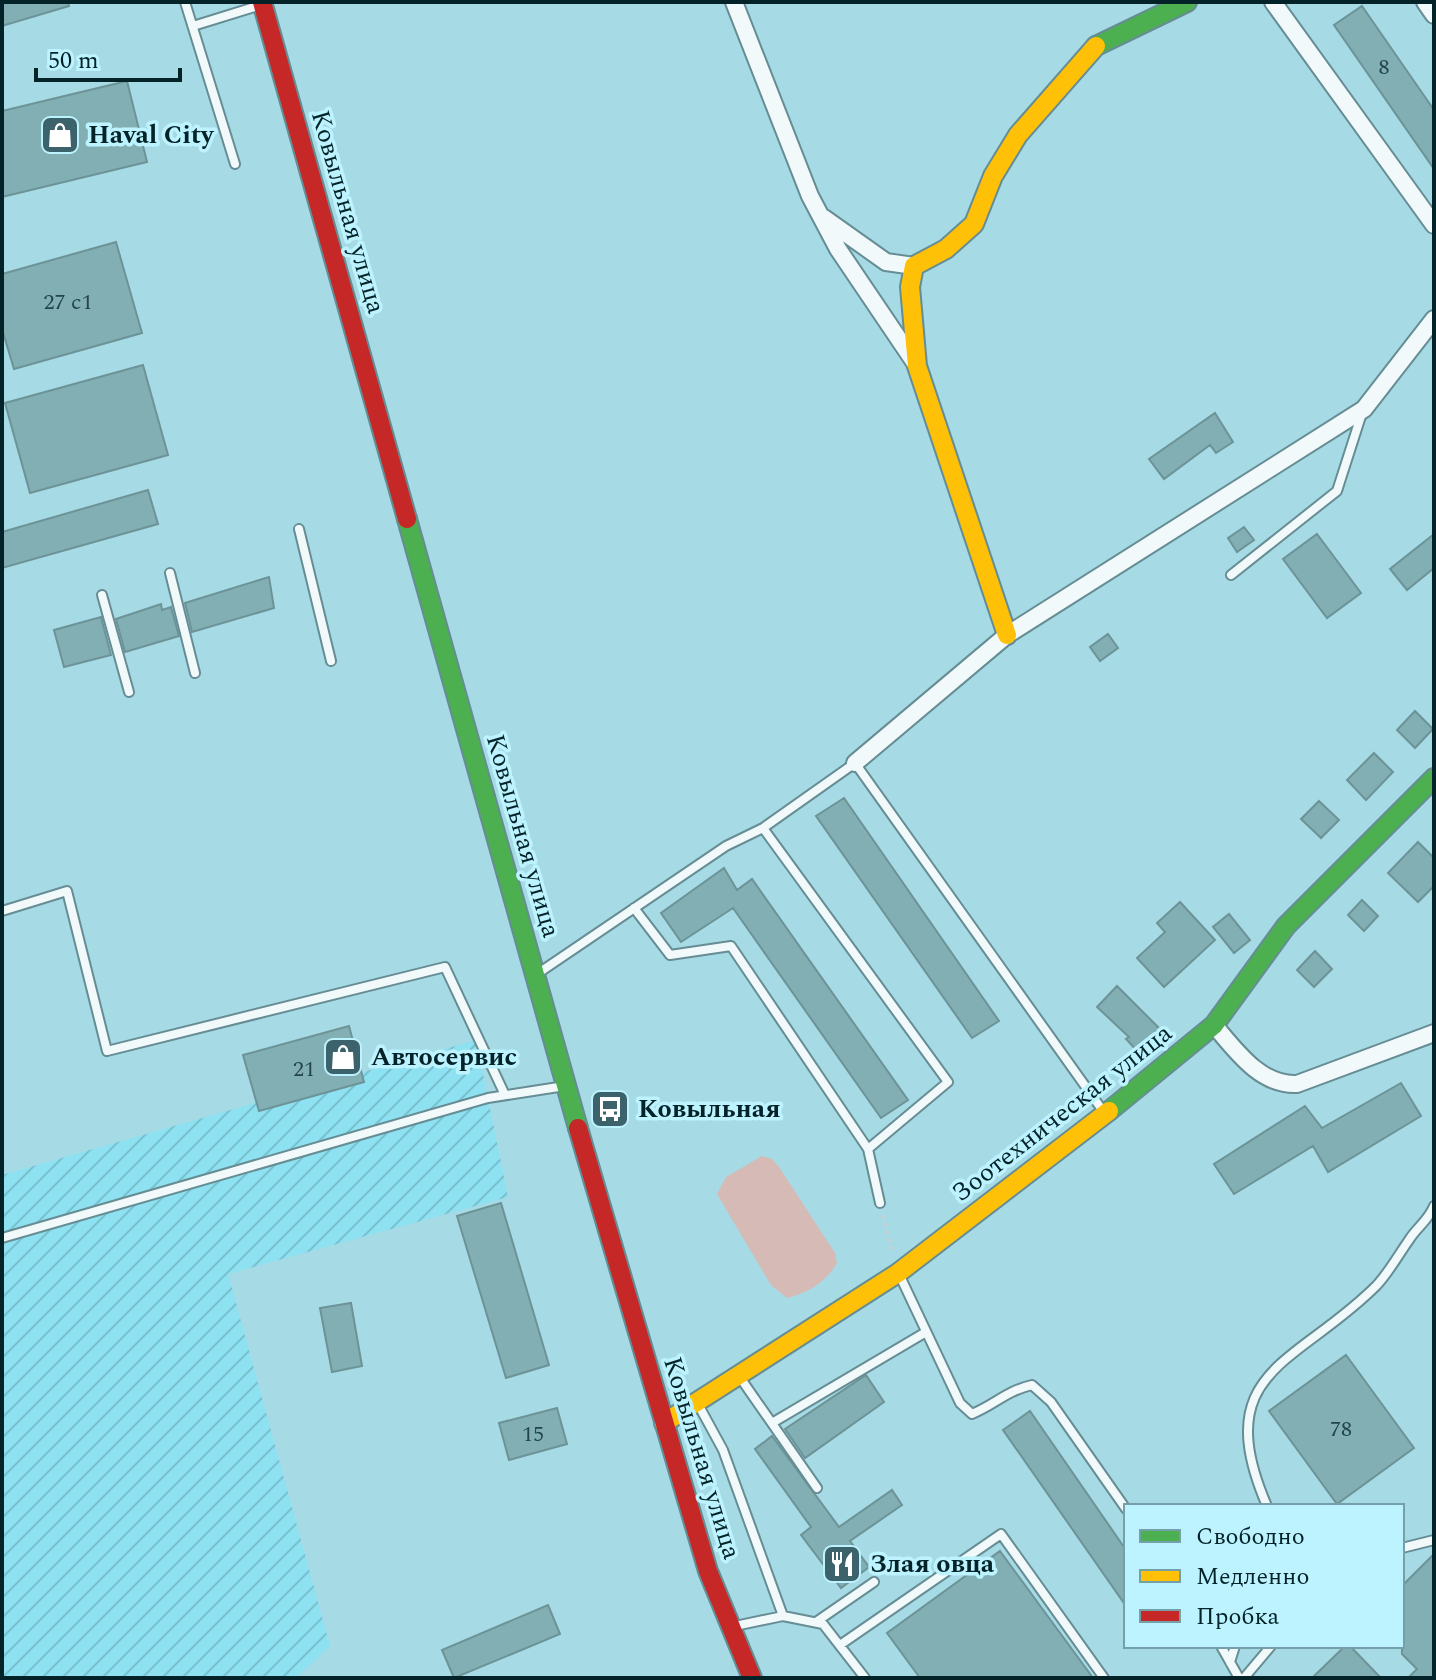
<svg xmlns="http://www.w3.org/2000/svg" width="1436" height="1680" font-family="Spectral,serif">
<defs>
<pattern id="industrial-furrows" width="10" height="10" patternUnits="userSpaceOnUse" patternTransform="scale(2)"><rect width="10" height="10" fill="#8de1f1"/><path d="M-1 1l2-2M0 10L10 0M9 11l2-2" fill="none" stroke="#78c1cf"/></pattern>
</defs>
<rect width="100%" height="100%" fill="#a6dae5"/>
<path fill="url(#industrial-furrows)" d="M476 1040 508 1197 228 1274 330 1646 296 1678H2V1175Z"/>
<path fill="#d5bab5" d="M762 1156 772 1159 779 1167 835 1253 837 1263C826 1282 808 1293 787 1298L771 1285 717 1194 726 1177Z"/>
<path fill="#82afb3" stroke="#6c9397" stroke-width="2" d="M2 2H68L69 6 2 26Z
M1362 6 1434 110V169L1334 25Z
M127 81 147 162 2 197V111Z
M116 242 142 333 14 369 2 329V274Z
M143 365 168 455 30 493 5 403Z
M1215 413 1233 442 1216 453 1210 445 1164 479 1149 459Z
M148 490 158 524 2 568V532Z
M1244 527 1254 540 1237 552 1228 538Z
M1317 534 1361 593 1327 618 1283 559Z
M1434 534V568L1407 590 1390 569Z
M269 577 274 608 192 632 185 603Z
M161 604 162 610 171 607 179 636 125 652 116 619Z
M101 617 111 655 64 667 54 630Z
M1108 634 1118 648 1100 661 1090 647Z
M1415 711 1433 729 1415 748 1397 730Z
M1374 753 1393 772 1366 800 1347 780Z
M844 798 999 1021 972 1038 816 816Z
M1319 801 1339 820 1321 838 1301 819Z
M1418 842 1434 858V886L1418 902 1388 873Z
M724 868 737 890 752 879 908 1100 881 1118 733 908 681 942 661 913Z
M1362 900 1378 916 1364 931 1348 915Z
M1180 902 1215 940 1164 987 1137 958 1165 932 1157 923Z
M1229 914 1250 940 1234 953 1213 927Z
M1315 951 1332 969 1314 987 1297 970Z
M1117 986 1161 1030 1138 1052 1126 1039 1129 1037 1097 1007Z
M349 1026 364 1082 259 1111 243 1055Z
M1401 1083 1421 1116 1328 1172 1313 1146 1234 1194 1214 1164 1305 1106 1322 1128Z
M501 1203 549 1365 506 1378 457 1216Z
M351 1303 362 1366 332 1372 320 1308Z
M1346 1355 1414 1448 1337 1504 1269 1411Z
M866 1375 884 1402 805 1458 785 1429Z
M557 1408 567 1444 509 1460 499 1423Z
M1030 1411 1126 1550V1606L1003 1430Z
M772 1436 839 1527 892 1490 902 1505 850 1541 869 1567 841 1588 801 1535 811 1527 755 1449Z
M1000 1551 1093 1678H920L887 1633Z
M1434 1554V1678H1408L1417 1669 1402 1654V1586Z
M548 1605 560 1634 454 1678 442 1650Z
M1345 1646H1350L1381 1678H1312Z"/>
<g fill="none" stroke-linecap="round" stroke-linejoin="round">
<g stroke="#668d94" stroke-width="12">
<path id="lane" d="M185 2 235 164
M193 26 261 5
M299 529 331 661
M170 573 195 673
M1231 575 1337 491 1362 413
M102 595 129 692
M763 828 948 1082 868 1149 880 1203
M634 908 670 955 731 946 868 1149
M2 911 67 891 107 1051 445 967 505 1095
M537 974 726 846 763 828 855 763 1103 1111
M2 1238 488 1098 565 1086
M899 1274 960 1403 972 1414C996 1404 1006 1391 1032 1385L1051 1402 1126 1509
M739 1376 817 1488
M699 1406 723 1450 783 1616
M772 1423 926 1332
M1267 1506C1208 1369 1298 1365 1377 1285 1389 1272 1399 1254 1409 1240 1417 1227 1428 1221 1434 1206
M1402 1548 1434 1540
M816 1622 874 1582
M735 1626 783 1616 823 1624 865 1678
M840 1645 1001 1534 1104 1678
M1221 1646 1239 1678
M1230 1662 1235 1646
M1244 1678 1271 1646"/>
</g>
<g stroke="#668d94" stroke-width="20">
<path id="street" d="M734 2 810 196 838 249 915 363
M1273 2 1434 225
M1425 2 1434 15
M824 218 886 262 914 266
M855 763 1007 635 1364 409 1434 319
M1214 1025C1236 1051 1261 1086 1297 1084L1434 1033"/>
</g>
<g stroke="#668d94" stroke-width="22">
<path id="fast" d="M1096 46 1187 2
M407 519 578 1128
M1109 1111 1214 1025 1286 926 1434 778"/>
</g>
<g stroke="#668d94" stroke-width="22">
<path id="slow" d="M1007 635 917 366 910 287 914 266 946 249 974 224 993 176 1018 135 1096 46
M664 1423 898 1273 1109 1111"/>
</g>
<g stroke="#668d94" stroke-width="22">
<path id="jam" d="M262 2 407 519
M578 1128 708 1571 752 1678"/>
</g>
<path stroke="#c3d3d7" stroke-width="3" stroke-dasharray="4 4" stroke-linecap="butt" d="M883 1215 892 1250"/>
<use href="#lane" stroke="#f2f9fb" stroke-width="8"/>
<use href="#street" stroke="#f2f9fb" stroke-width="16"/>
<use href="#fast" stroke="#4caf50" stroke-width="18"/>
<use href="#slow" stroke="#ffc107" stroke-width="18"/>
<use href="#jam" stroke="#c62828" stroke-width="18"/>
</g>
<defs>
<g id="shop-square" transform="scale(2)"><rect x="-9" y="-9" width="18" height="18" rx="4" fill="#3c636b" stroke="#bdf3fe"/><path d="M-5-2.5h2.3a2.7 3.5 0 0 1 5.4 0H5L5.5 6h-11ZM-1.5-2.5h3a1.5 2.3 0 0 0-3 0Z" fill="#fff"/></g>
<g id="bus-square" transform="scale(2)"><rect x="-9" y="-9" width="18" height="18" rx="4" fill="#3c636b" stroke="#bdf3fe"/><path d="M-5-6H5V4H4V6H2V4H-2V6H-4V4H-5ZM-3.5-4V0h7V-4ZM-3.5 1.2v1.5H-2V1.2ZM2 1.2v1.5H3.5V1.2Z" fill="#fff"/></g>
<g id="restaurant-square" transform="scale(2)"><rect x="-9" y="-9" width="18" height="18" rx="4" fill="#3c636b" stroke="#bdf3fe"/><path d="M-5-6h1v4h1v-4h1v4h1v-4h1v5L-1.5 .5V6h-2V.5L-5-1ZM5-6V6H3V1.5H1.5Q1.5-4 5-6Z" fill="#fff"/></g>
</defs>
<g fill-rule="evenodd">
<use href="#shop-square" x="60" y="135"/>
<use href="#shop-square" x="343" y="1057"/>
<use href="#bus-square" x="610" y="1109"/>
<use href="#restaurant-square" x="842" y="1564"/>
</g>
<g text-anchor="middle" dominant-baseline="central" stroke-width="7" stroke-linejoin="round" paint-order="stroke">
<g font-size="22" fill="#23464c">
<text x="1384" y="67">8</text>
<text x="68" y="302">27 с1</text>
<text x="304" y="1069">21</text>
<text x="1341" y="1429">78</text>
<text x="533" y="1434">15</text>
</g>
<g font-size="26" font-weight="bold" fill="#032329" stroke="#bdf3fe" text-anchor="start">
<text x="88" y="135">Haval Сity</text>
<text x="371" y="1057">Автосервис</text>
<text x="638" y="1109">Ковыльная</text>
<text x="870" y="1564">Злая овца</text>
</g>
<g font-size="26" fill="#032329" stroke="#bdf3fe">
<text transform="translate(348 212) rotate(74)">Ковыльная улица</text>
<text transform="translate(523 836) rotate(74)">Ковыльная улица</text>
<text transform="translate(1062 1113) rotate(-38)">Зоотехническая улица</text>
<text transform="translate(702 1458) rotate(73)">Ковыльная улица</text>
</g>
</g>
<rect width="1436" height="1680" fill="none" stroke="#032329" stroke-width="8"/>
<rect x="1124" y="1504" width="280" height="144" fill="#bdf3fe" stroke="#73a0a9" stroke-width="2"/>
<rect x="1140" y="1530" width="40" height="12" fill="#4caf50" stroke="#73a0a9" stroke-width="2"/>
<text x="1196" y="1544" font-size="24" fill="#032329">Свободно</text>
<rect x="1140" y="1570" width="40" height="12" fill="#ffc107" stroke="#73a0a9" stroke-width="2"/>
<text x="1196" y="1584" font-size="24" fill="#032329">Медленно</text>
<rect x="1140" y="1610" width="40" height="12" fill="#c62828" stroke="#73a0a9" stroke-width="2"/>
<text x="1196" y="1624" font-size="24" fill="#032329">Пробка</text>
<path d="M36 68v12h144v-12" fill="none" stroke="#032329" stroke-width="4"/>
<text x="48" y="68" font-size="24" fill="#032329" stroke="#bdf3fe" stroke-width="6" paint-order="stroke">50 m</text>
</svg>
